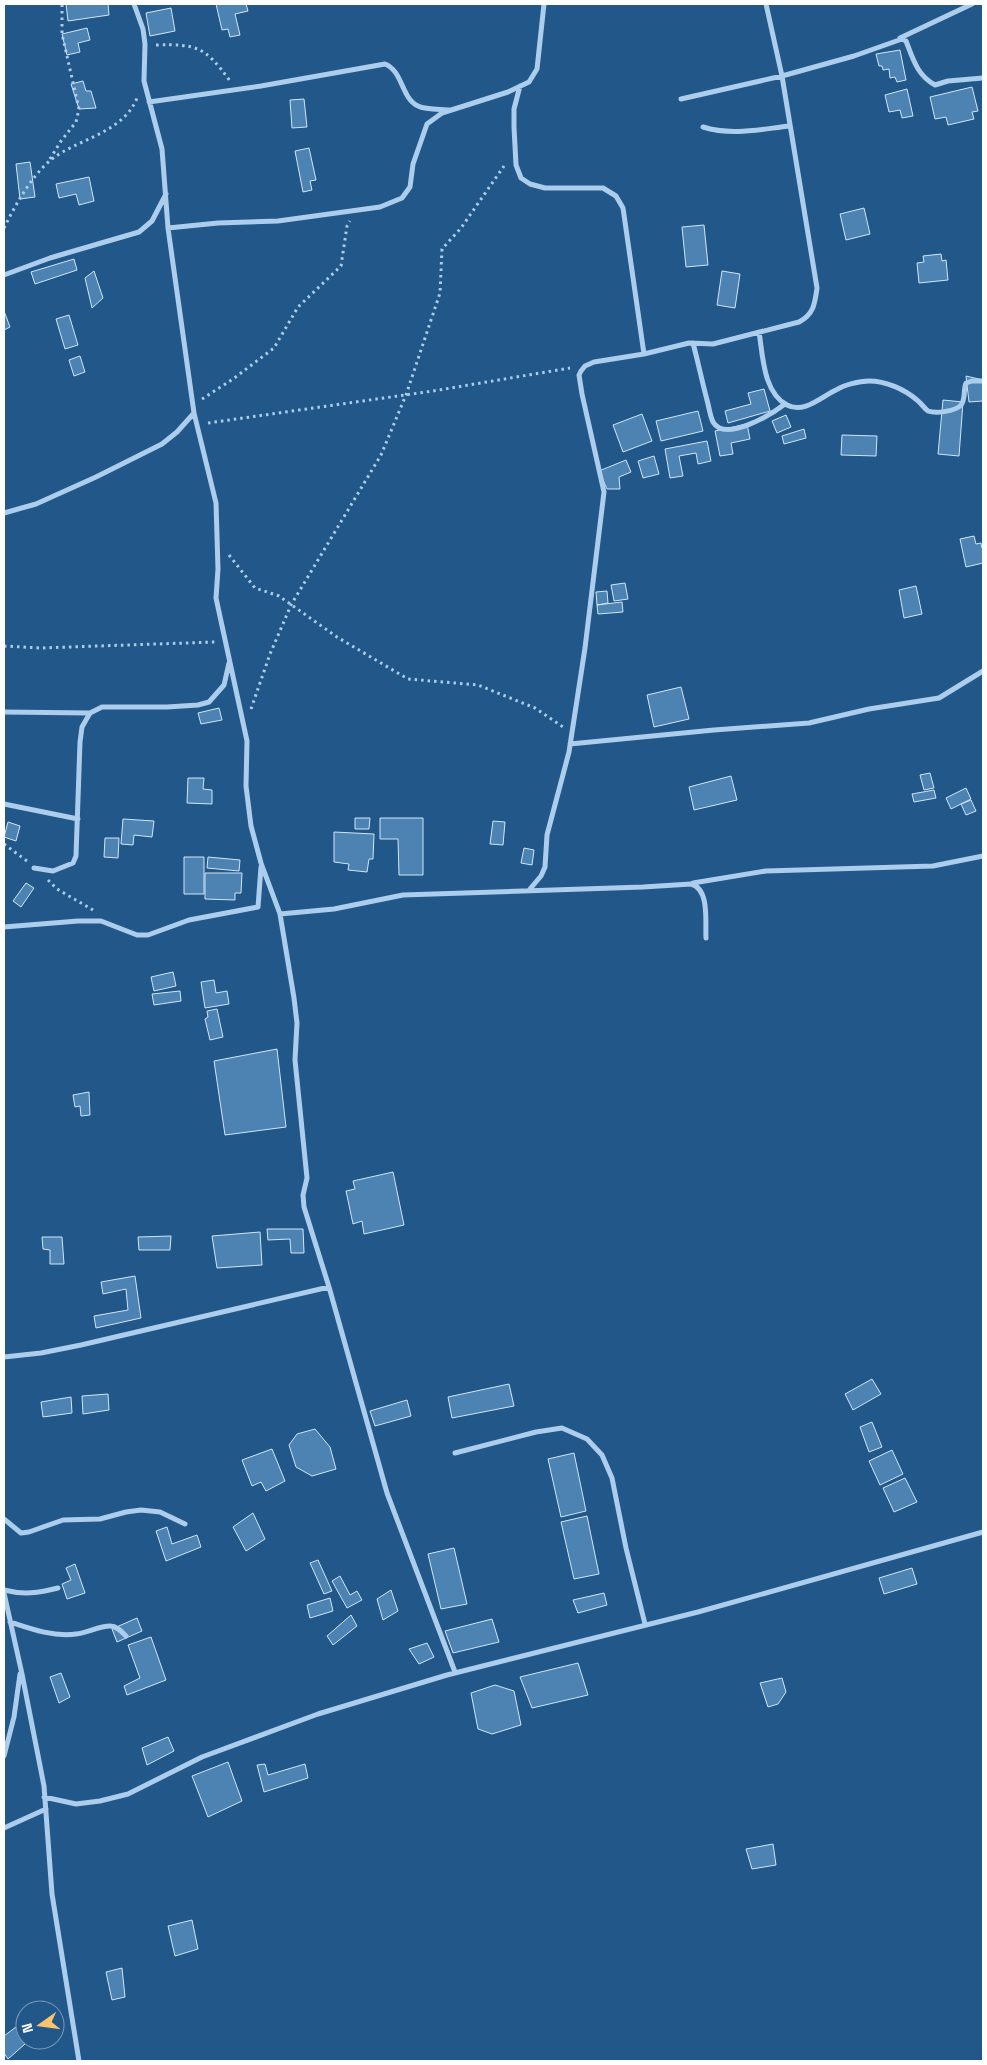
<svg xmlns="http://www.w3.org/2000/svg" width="987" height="2065" font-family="'Space Grotesk',sans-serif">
<rect width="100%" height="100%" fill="#215789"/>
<path fill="#4d83b2" stroke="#d1e6f8" d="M66 4H108L109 15 68 21Z
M216 4H246L248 11 235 14 240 35 230 37 228 29 222 30Z
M171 8 175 31 150 36 146 13Z
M87 28 90 40 78 43 80 52 67 55 62 34Z
M900 50 906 80 897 82 895 77 890 78 889 69 883 70 882 66H879L876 54Z
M83 81 86 91H91L96 108 79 109 71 84Z
M972 87 978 111 972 112 974 119 948 125 946 117 935 119 930 97Z
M907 89 913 116 902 118 900 110 889 112 885 95Z
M304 99 307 127 292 128 290 100Z
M309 148 316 180 310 181 312 190 303 192 295 151Z
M30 162 35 197 20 199 16 164Z
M89 177 94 201 79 205 76 194 59 198 56 184Z
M864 208 870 234 846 240 840 214Z
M704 225 708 265 686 267 682 227Z
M941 254 942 261 946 260 948 280 919 283 917 263 924 262 923 256Z
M74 259 77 270 35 284 31 272Z
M94 271 103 298 92 308 85 278Z
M722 271 740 274 735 308 717 305Z
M4 311 10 327 4 330Z
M69 315 78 345 65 349 56 319Z
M80 356 85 372 74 376 69 360Z
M966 376 983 380V401L969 402Z
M764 389 770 411 728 423 725 411 751 404 748 393Z
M943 400 963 402 959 456 938 454Z
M698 411 703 431 661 441 656 421Z
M642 414 652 441 623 452 613 425Z
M786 415 791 427 777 433 772 421Z
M747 424 750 439 731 443 733 454 720 456 715 431Z
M804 429 806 438 784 444 782 436Z
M842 435 877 436 876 456 841 455Z
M707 441 711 461 698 464 696 453 679 456 683 476 670 478 665 449Z
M654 456 659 474 643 478 638 461Z
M626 460 631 472 619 477 620 489H607L599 471Z
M974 536 976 544 981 543 982 548 983 547V563L966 567 960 539Z
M625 583 628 599 614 601 611 585Z
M916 586 922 614 904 618 899 590Z
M607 591 608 603 597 605 596 592Z
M622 602 623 612 598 614 597 605Z
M681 687 689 719 654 727 647 695Z
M219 708 222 720 201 724 198 713Z
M930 773 934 788 924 790 920 775Z
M731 776 737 800 694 810 689 787Z
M188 778H204L203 789 212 790V804L187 803Z
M966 788 971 799 951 809 946 798Z
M934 790 936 798 914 802 912 794Z
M971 800 976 811 966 815 961 804Z
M355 818H370L369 829H355Z
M380 818H423V875H399L398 839H380Z
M123 819 154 821 152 837 134 835 133 845 121 844Z
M493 821 505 822 503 845 490 844Z
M8 822 20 826 16 841 4 837Z
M334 832 374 834 373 859H369L367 872 348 870 349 864 334 862Z
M105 838H119L118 858 104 857Z
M524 848 534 850 532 865 521 863Z
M184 857H204V894H184Z
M208 857 240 860 239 871 207 868Z
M205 873H242L241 893H235V900L205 899Z
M26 883 34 888 21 907 13 901Z
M173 972 176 986 154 991 151 977Z
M214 980 216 993 227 991 229 1004 205 1008 201 982Z
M180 991 181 1001 154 1005 152 994Z
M217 1009 223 1037 210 1040 205 1019 208 1017 207 1011Z
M277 1049 286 1127 225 1135 214 1061Z
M89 1092 90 1115 81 1116 80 1106 75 1107 73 1095Z
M393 1172 404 1225 364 1234 362 1221 353 1224 346 1191 355 1189 353 1181Z
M267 1229H303L304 1253H291L290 1239 268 1240Z
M260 1232 262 1265 217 1268 212 1236Z
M171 1236 170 1250H139L138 1237Z
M42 1237H62L64 1264H50V1250L43 1249Z
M135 1276 141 1318 96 1328 94 1316 128 1310 126 1289 103 1294 101 1282Z
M872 1379 881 1394 853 1410 845 1394Z
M509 1384 514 1406 452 1418 448 1397Z
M108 1394 109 1410 83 1414 82 1396Z
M71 1397 72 1413 43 1417 41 1402Z
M407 1400 411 1416 375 1426 370 1411Z
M872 1422 882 1447 869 1452 860 1427Z
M315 1429 330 1447 336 1469 312 1476 296 1467 289 1445 297 1434Z
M272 1449 285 1481 266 1491 261 1482 252 1486 242 1460Z
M892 1450 903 1474 880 1485 869 1461Z
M574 1453 586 1511 561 1517 548 1459Z
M905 1478 917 1502 894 1512 883 1488Z
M253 1513 265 1539 246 1551 233 1527Z
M587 1516 599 1574 574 1579 561 1522Z
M167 1527 172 1544 197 1535 201 1547 166 1561 156 1531Z
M454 1548 467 1604 441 1609 428 1554Z
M318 1560 332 1591 324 1594 310 1563Z
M75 1564 85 1593 67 1599 62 1584 71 1580 66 1568Z
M912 1568 917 1584 884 1594 879 1578Z
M340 1576 350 1595 357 1591 362 1600 347 1608 332 1581Z
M391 1590 398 1611 383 1620 377 1599Z
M604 1593 607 1605 578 1613 573 1600Z
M330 1598 333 1611 310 1618 307 1605Z
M351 1615 357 1626 333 1645 327 1636Z
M137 1618 142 1631 117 1642 112 1629Z
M492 1619 499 1642 453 1653 445 1631Z
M151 1637 166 1680 127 1695 124 1686 140 1678 128 1645Z
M427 1643 434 1657 419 1664 409 1649Z
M578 1663 588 1695 532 1708 520 1677Z
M61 1673 70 1697 59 1703 50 1677Z
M782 1678 786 1692 778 1704 768 1707 760 1683Z
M495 1685 514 1691 521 1725 492 1734 478 1729 471 1693Z
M168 1737 174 1751 147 1765 142 1748Z
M228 1762 242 1801 208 1817 192 1776Z
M265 1764 268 1775 305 1764 308 1778 264 1792 257 1765Z
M773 1844 776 1865 752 1869 746 1849Z
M192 1920 198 1949 175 1956 168 1926Z
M122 1968 125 1997 112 2000 106 1972Z
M16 2027 25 2044 8 2059 4 2053V2036Z"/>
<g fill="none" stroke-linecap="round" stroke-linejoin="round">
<path stroke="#accdeb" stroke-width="3" stroke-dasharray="2.5 4" stroke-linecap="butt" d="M156 45C196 44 205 46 230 81
M50 159 61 141 76 122 79 109 62 34V4
M4 228C16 204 31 176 52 159 78 139 123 133 137 98
M202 399 233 379 274 348 298 307 341 266 347 226 350 221
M208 423 433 391 570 368
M229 555 255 588 279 596 337 637 408 679 478 685 535 708 563 727
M4 646 40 648 215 642
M251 709 270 654 291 605 381 455 406 395 440 293 442 249 461 228 504 166
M4 844 27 861
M48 880 57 889 93 910"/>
<path stroke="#accdeb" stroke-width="5" d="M134 4 143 29 145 44 144 81 162 149 168 228 194 413 216 503 218 569 216 598 247 741 246 786 251 826 261 863 280 914 294 998 297 1023 295 1060 307 1178 303 1195 304 1207 329 1287 387 1493 455 1672
M900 38 972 4
M520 86 514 109V127L516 165 521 178 530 184 545 188H603L616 196 623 208 644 354
M681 99 782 76 854 56 902 39 906 41C913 59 917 75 935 85L948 81 983 78
M149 102 261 86 385 64C403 71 401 98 418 106 426 110 441 109 450 110
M703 127C732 136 761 129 790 126
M168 228 218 223 278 221 380 207 402 198 410 187 413 164 427 124 442 113 508 92 529 82 537 69 544 4
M4 275 50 258 139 232 152 221 166 194
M759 332C763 356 763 392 787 405 804 414 821 397 836 390 844 385 859 381 869 381 886 381 904 389 917 400 921 403 924 408 928 411 936 414 956 411 961 405 966 399 963 389 966 383L972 381H983
M693 343C698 362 702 381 707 400 709 407 710 416 713 422 725 443 772 414 785 404
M4 513 36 504 96 477 162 444 177 432 194 413
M4 712 90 713
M570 744 714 730 809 723 869 709 939 698 983 671
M4 804 78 819
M34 868 53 871 73 863 76 856 80 742 82 727 90 713 102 707H167L198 705 209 702 224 685 229 663
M693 883 766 871 933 866 983 856
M530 889 541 876 545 867 547 835 569 752 585 648 604 492 582 394 579 375 581 371 585 366 594 362 644 354 689 343 713 344 799 322C814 314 815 303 817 288L782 76 766 4
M280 914 334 909 403 895 643 887 691 884C710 889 705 922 706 938
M4 927 78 921H101L137 935H148L189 920 258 907 261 867
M4 1357 41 1353 81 1345 329 1287
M455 1453 536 1432 562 1428 587 1439 602 1455 612 1478 626 1548 645 1624
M4 1519 21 1533 29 1532 63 1520 100 1519 126 1512 141 1510 160 1512 185 1524
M4 1590C23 1595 39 1593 58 1588
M4 1593 22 1674 44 1786 52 1894 79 2061
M10 1622C31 1629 53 1637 76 1634 87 1633 99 1626 110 1626 117 1626 122 1632 126 1636
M4 1756 14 1717 20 1674
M44 1797 76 1804 100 1801 128 1794 202 1757 318 1714 447 1675 698 1612 983 1532
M4 1828 46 1809"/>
</g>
<rect width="987" height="2065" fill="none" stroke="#ffffff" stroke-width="10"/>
<g transform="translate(40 2025) rotate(256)"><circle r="24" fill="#215789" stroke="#7a9ab8"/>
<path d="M0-4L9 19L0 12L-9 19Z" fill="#f8c46d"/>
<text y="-8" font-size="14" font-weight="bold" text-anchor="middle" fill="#ffffff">N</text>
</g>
</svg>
